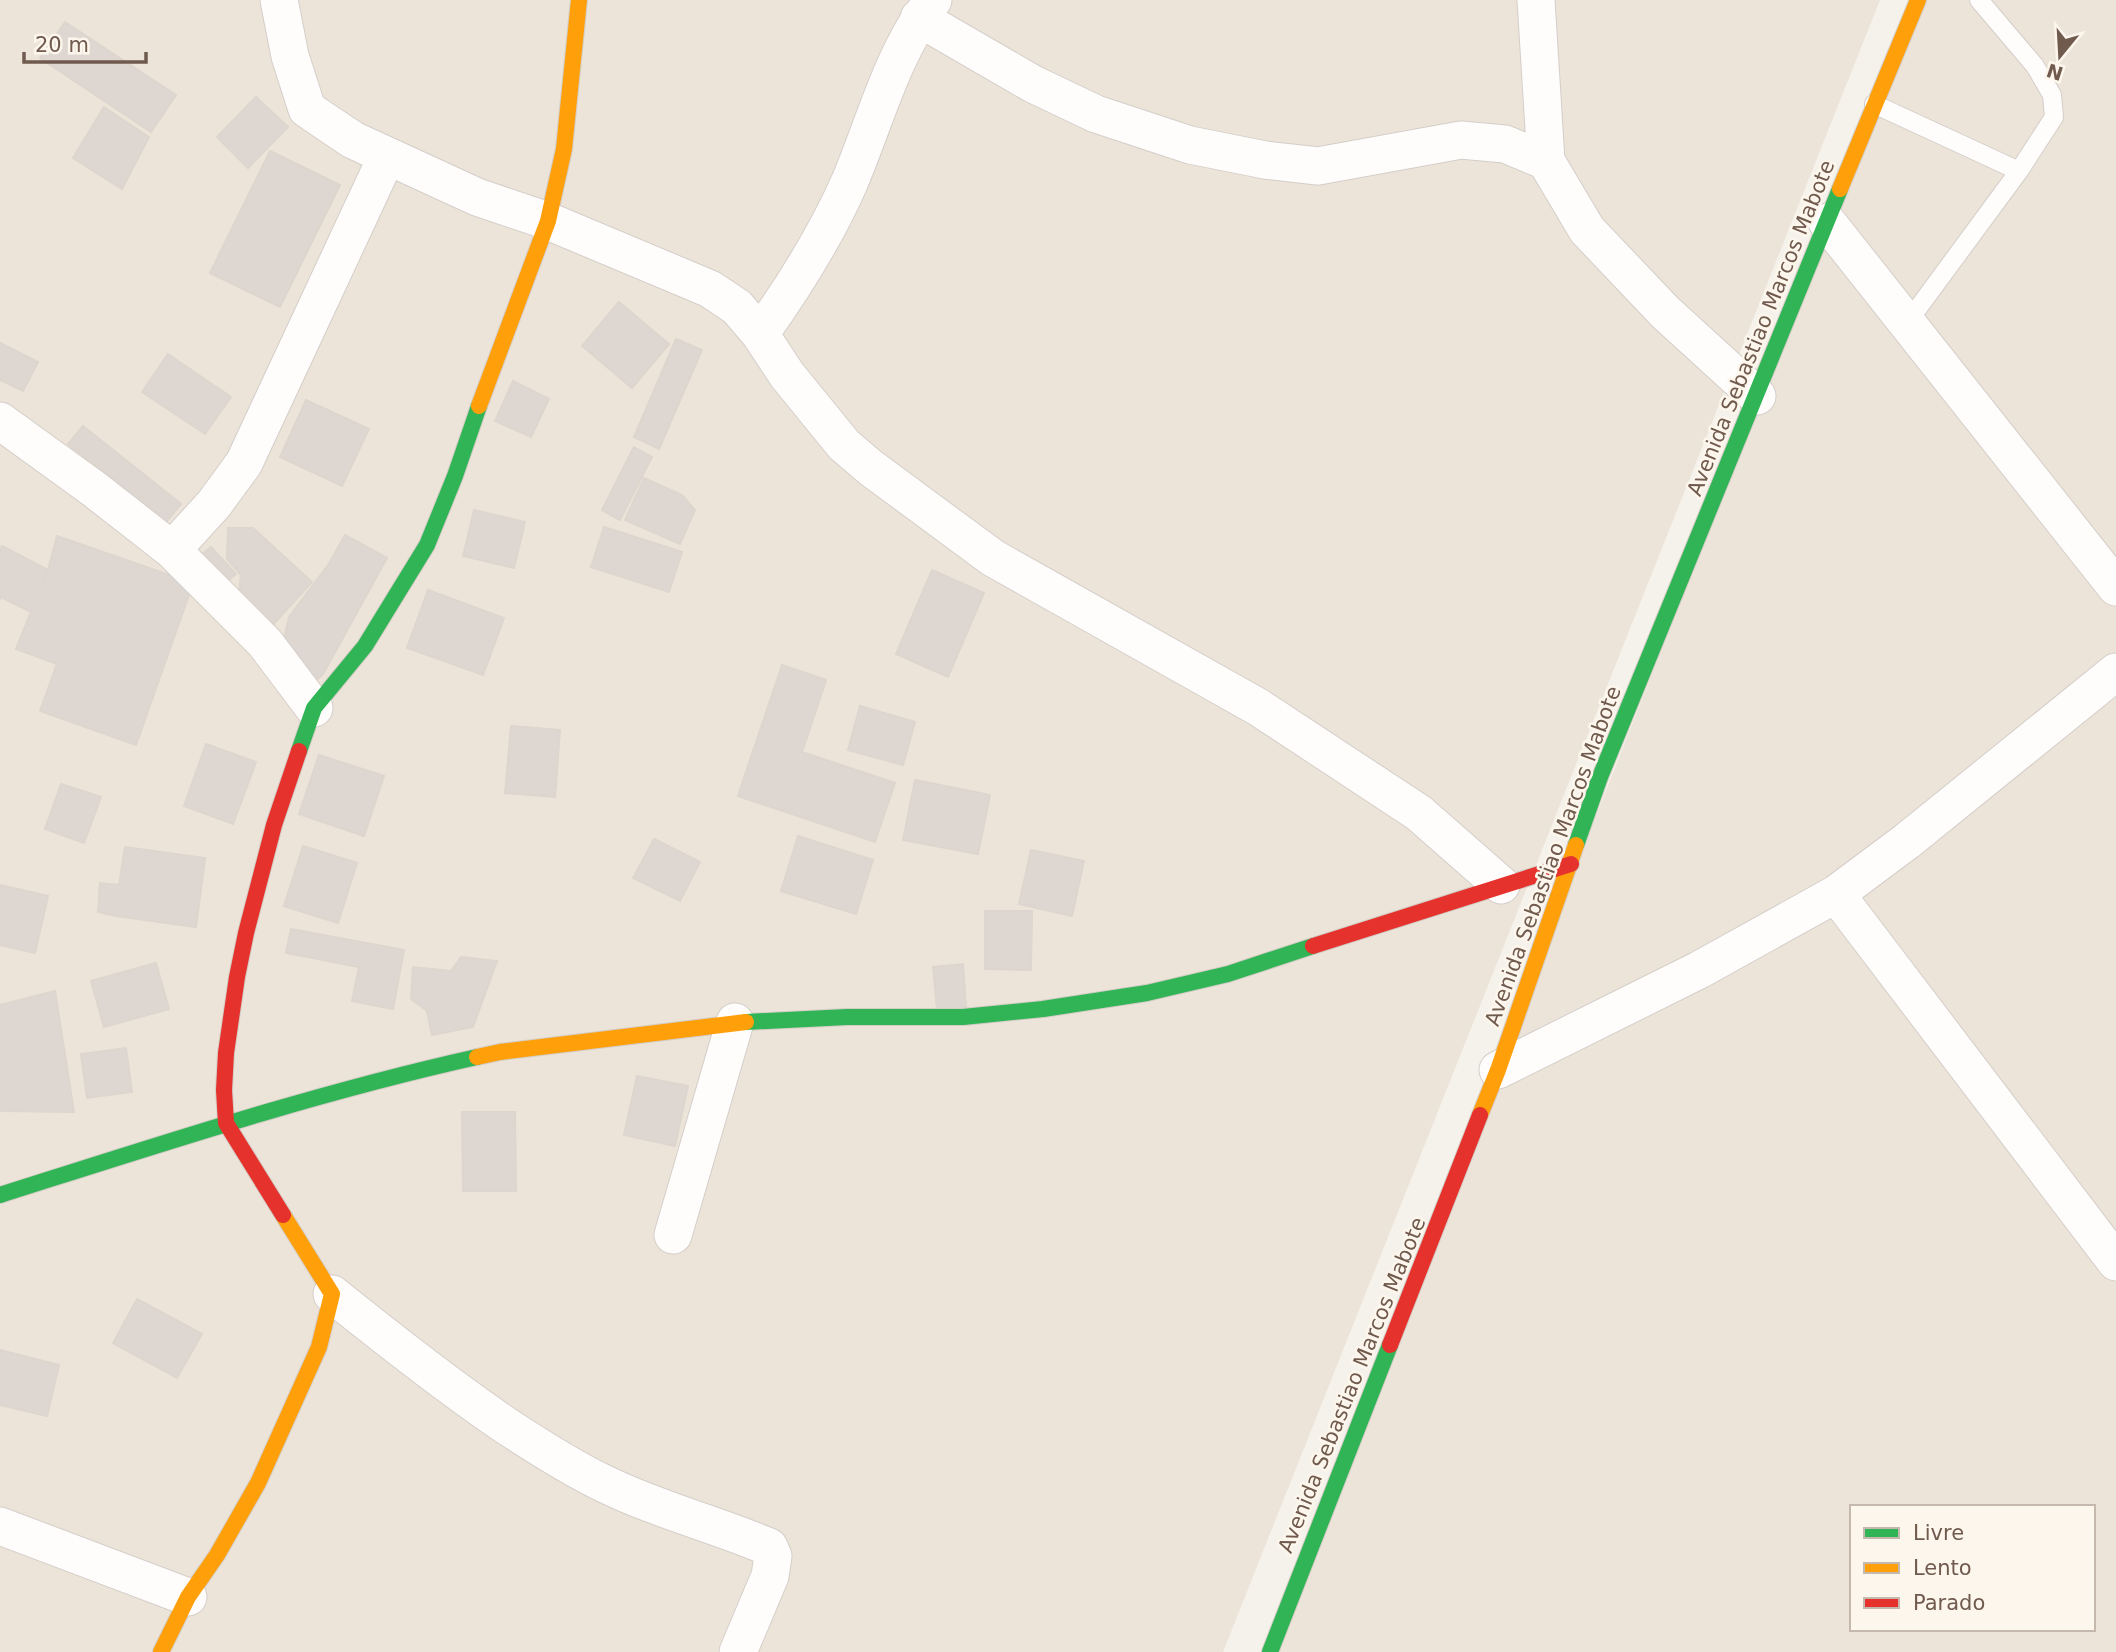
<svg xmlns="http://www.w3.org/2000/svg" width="2116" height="1652" font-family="'DejaVu Sans',sans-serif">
<rect width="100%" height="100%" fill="#f5f1eb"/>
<path fill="#ede4d9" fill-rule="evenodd" d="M0 0H1880L1223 1652H0Z
M1918 0H2116V1652H1266ZM1852 1507H2093V1629H1852Z"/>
<path fill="#ded7d1" stroke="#ddd5ce" stroke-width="2" d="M65 22 176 95 151 132 40 58Z
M256 97 288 127 248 168 217 137Z
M104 107 149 137 122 189 73 158Z
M270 151 340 185 280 307 210 273Z
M619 302 669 344 632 388 582 346Z
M676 339 702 350 659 449 634 437Z
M0 343 38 362 23 391 0 380Z
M168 354 231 397 205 434 142 392Z
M513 381 549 399 531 437 495 421Z
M306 400 369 429 342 486 280 457Z
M83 426 181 504 166 522 68 444Z
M634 447 652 457 620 520 602 510Z
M644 478 682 495 695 510 680 544 625 520Z
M474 510 525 522 514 568 463 556Z
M604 527 682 552 669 592 591 567Z
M228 528H253L312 582 269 629 238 601 241 575 227 559Z
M345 535 387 558 323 674 311 685 281 652 289 617 328 565Z
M57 536 172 576 190 592 136 745 40 711 57 664 16 649 48 570Z
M2 546 48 570 31 612 1 597 0 600V550Z
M211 547 236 574 221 587 196 559Z
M932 570 984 593 948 677 896 654Z
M428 590 504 618 483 675 407 648Z
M782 665 826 680 802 752 895 783 875 842 738 796Z
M860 706 915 722 903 765 848 750Z
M511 726 560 730 555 797 505 793Z
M206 744 256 762 233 824 184 806Z
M319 755 384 776 364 836 299 814Z
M915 780 990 795 978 854 903 840Z
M61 784 101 797 84 843 45 829Z
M798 836 873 860 856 914 781 891Z
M654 839 700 862 680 901 633 878Z
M303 846 357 863 338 923 284 906Z
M125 847 205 858 196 927 116 916 98 912 100 883 119 885Z
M1031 850 1084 861 1072 916 1019 904Z
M0 885 48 896 35 953 0 945Z
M985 911H1032L1031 970 985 969Z
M291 929 404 950 393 1009 352 1001 359 967 286 953Z
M461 957 497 961 473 1027 432 1035 427 1011 411 999 413 967 451 971Z
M156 963 169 1009 104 1027 91 981Z
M963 964 966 1007 937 1009 933 967Z
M55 991 74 1112 0 1111V1005Z
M126 1048 132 1092 87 1098 81 1054Z
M637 1076 688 1086 675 1146 624 1135Z
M462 1112H515L516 1191H463Z
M137 1299 202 1334 177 1378 113 1343Z
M0 1350 59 1365 47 1416 0 1405Z"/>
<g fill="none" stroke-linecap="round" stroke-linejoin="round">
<g stroke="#d4cec9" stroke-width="20">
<path id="lane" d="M1874 104 2019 171
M1907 323 2019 171 2054 117 2052 95 2035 66 1979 0"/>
</g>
<g stroke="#d4cec9" stroke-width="39">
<path id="street" d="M279 0 290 56 307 109 326 122 353 140 477 197 548 221 710 289 737 307 760 334 787 375 844 445 871 468 993 558 1258 707 1419 813 1501 885
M1536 0 1546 161 1587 230 1665 312 1757 396
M919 18 1033 84 1096 114 1190 145 1265 160 1318 166 1461 140 1505 144 1546 161
M1827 222 2116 587
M760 334C795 285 826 236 850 181 876 119 892 54 933 0
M0 421 94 489 172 550 265 643 314 708
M172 550 214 504 244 463 387 156
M1836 894 2116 1262
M1498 1070 1699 970 1836 894 1907 841 2116 672
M673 1235 735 1022
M332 1294C388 1339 445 1384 505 1425 537 1446 571 1468 605 1484 658 1510 715 1524 769 1547L773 1556 770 1576 738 1652
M0 1526 188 1597"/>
</g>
<g stroke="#d3cdc6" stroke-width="18">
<path id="fast" d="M299 751 314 708 365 646 427 545 455 476 479 406
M1576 845 1600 777 1840 189
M746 1022 847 1017H963L1043 1009 1147 993 1228 974 1313 946
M0 1195C158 1145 315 1093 477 1057
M1270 1652 1390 1345"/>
</g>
<g stroke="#d3cdc6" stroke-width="18">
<path id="slow" d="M1840 189 1918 0
M479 406 548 221 564 149 579 0
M477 1057 500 1052 746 1022
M1480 1115 1498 1070 1576 845
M161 1652 188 1597 217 1555 258 1483 319 1347 332 1294 283 1215"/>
</g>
<g stroke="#d3cdc6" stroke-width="18">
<path id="jam" d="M1313 946 1571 864
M283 1215 226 1123 224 1090 226 1053 237 977 246 933 274 825 299 751
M1390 1345 1480 1115"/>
</g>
<use href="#lane" stroke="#fefdfc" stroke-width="18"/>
<use href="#street" stroke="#fefdfc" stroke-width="37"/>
<use href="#fast" stroke="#30b455" stroke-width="16"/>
<use href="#slow" stroke="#ff9f0a" stroke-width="16"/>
<use href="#jam" stroke="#e5322d" stroke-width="16"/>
</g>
<g text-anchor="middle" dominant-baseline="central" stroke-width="5" stroke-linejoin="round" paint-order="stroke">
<g font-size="21" fill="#705a4e" stroke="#fdf6ec">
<text transform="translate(1761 328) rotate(-68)">Avenida Sebastiao Marcos Mabote</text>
<text transform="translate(1553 856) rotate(-70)">Avenida Sebastiao Marcos Mabote</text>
<text transform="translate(1352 1385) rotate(-68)">Avenida Sebastiao Marcos Mabote</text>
</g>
</g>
<rect x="1850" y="1505" width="245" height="126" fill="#fdf6ec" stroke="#c5b8ad" stroke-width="2"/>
<rect x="1864" y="1528" width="35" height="10" fill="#30b455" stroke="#c5b8ad" stroke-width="2"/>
<text x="1913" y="1540" font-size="21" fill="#705a4e">Livre</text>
<rect x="1864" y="1563" width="35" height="10" fill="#ff9f0a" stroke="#c5b8ad" stroke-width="2"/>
<text x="1913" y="1575" font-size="21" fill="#705a4e">Lento</text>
<rect x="1864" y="1598" width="35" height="10" fill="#e5322d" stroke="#c5b8ad" stroke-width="2"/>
<text x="1913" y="1610" font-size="21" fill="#705a4e">Parado</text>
<g transform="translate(2060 56) rotate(198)" stroke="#fdf6ec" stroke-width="5" paint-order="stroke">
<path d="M0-5L12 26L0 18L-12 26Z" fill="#705a4e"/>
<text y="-10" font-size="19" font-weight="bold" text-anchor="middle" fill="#705a4e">N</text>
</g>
<path d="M24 52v10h122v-10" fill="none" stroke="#705a4e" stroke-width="3.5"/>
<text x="35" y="52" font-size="21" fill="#705a4e" stroke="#fdf6ec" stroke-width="5" paint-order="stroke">20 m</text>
</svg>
